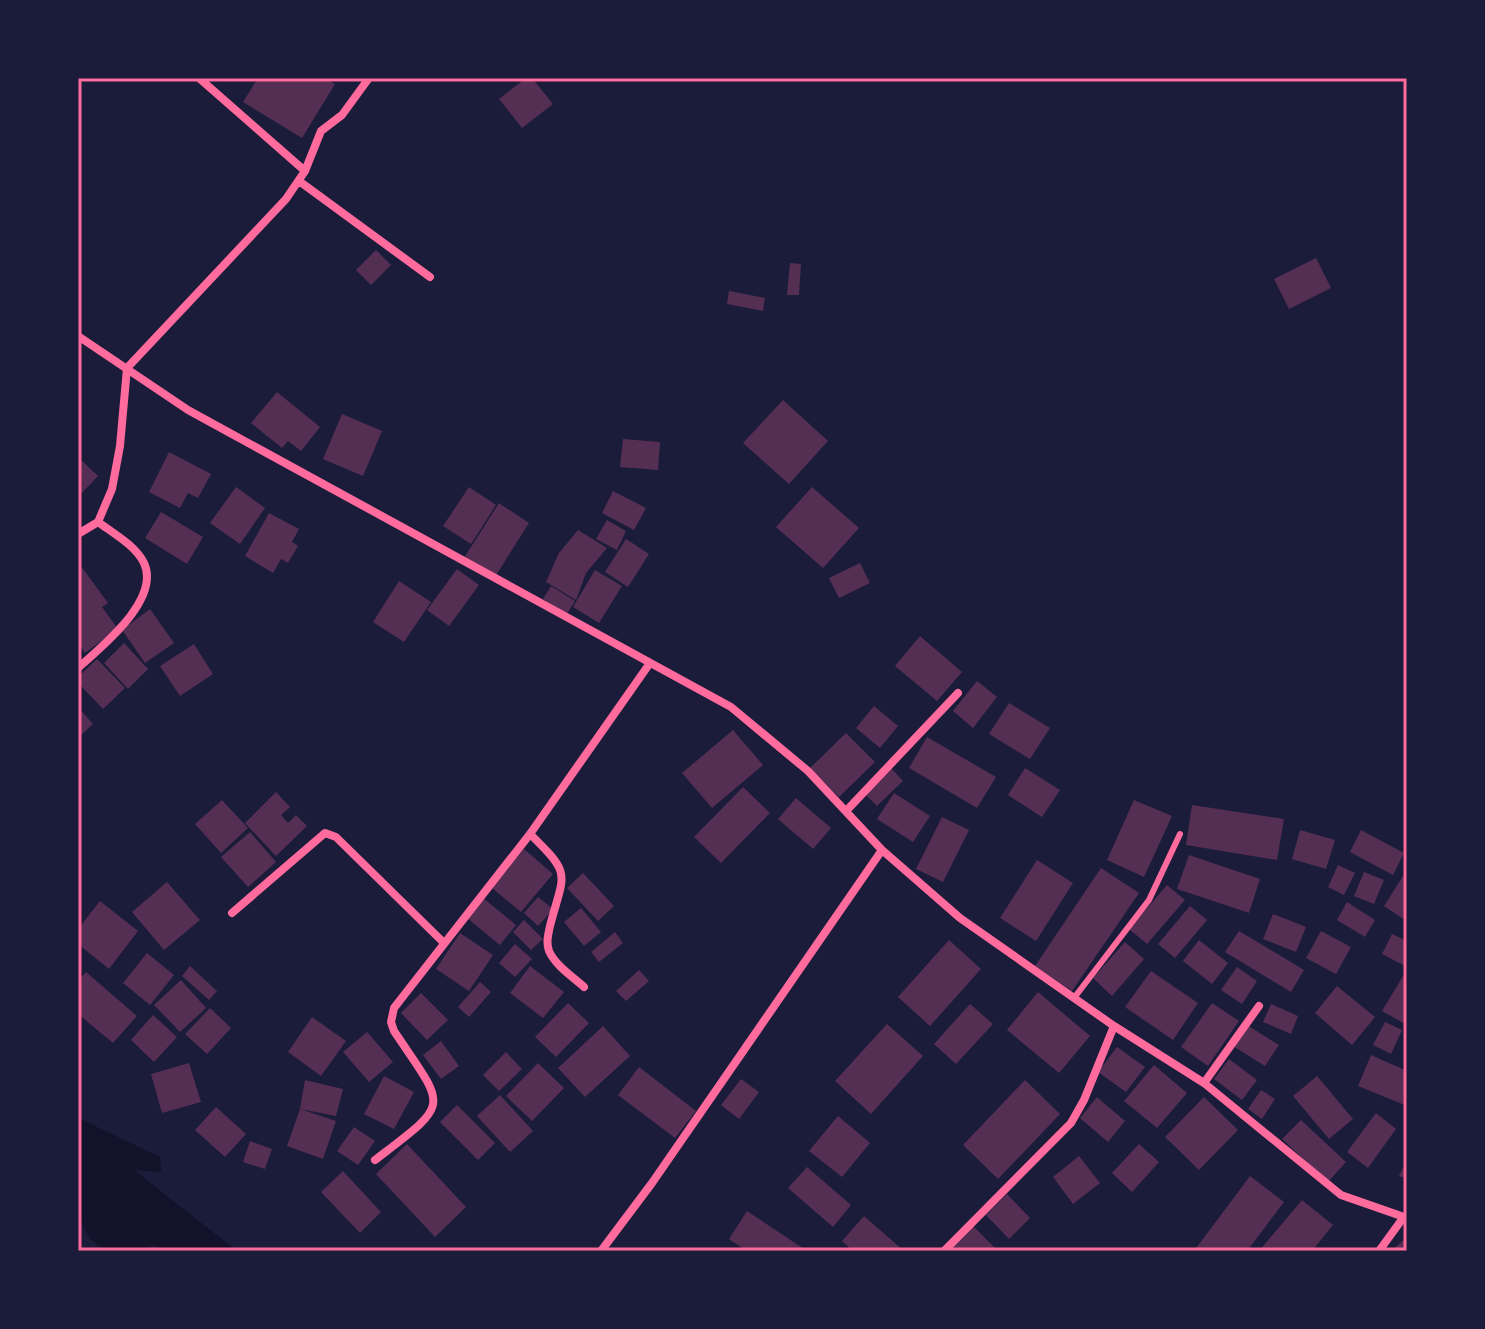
<svg xmlns="http://www.w3.org/2000/svg" width="1485" height="1329" font-family="Commissioner,sans-serif">
<rect width="100%" height="100%" fill="#1b1b3a"/>
<path fill="#12122b" d="M78 1118 160 1157 161 1172 134 1170 237 1251H173L153 1245C142 1253 132 1251 118 1251 63 1251 78 1156 78 1118Z"/>
<path fill="#542f53" d="M258 78H324L335 84 302 138 243 102Z
M526 78H532L553 104 522 128 499 99Z
M376 250 391 265 371 285 356 270Z
M1316 258 1331 288 1289 309 1274 279Z
M790 263 801 264 799 295H787Z
M729 291 765 298 763 311 727 304Z
M277 392 320 427 301 451 288 441 282 448 251 423Z
M783 400 828 441 789 484 743 443Z
M342 414 382 431 363 476 323 459Z
M623 439 660 442 658 470 620 467Z
M169 452 211 474 198 498 188 493 180 508 149 492Z
M78 457 98 476 78 497Z
M236 487 265 508 240 544 210 523Z
M469 487 496 505 471 544 443 526Z
M812 487 859 528 823 568 776 527Z
M613 491 646 508 634 530 602 513Z
M499 503 529 523 495 577 464 558Z
M161 512 203 537 187 564 145 538Z
M269 513 299 529 292 542 298 546 288 563 281 559 273 573 245 556Z
M607 520 626 531 617 550 596 539Z
M578 530 607 548 586 573 576 600 546 582 559 553Z
M626 539 649 554 628 587 605 572Z
M78 562 108 603 102 607 118 629 85 653 78 643Z
M860 563 870 583 839 598 829 578Z
M457 569 479 585 449 626 427 610Z
M595 570 622 586 599 623 573 607Z
M399 581 431 602 404 642 373 622Z
M551 586 575 601 567 614 543 599Z
M150 609 174 643 145 663 122 630Z
M920 636 962 672 937 701 895 666Z
M124 643 148 669 128 689 104 663Z
M194 644 213 674 180 696 160 666Z
M97 659 125 688 103 709 78 683V677Z
M977 681 997 697 973 728 953 711Z
M1009 703 1050 728 1030 759 989 734Z
M874 706 898 726 880 748 856 728Z
M78 707 93 724 78 738Z
M733 730 763 765 712 808 682 773Z
M846 733 875 762 839 797 810 768Z
M927 737 996 777 977 808 909 768Z
M891 768 903 781 877 806 864 793Z
M1025 768 1060 790 1042 817 1008 795Z
M743 787 770 813 721 863 694 837Z
M276 792 290 807 281 815 288 823 296 815 307 826 276 856 245 823Z
M894 793 930 816 913 842 877 819Z
M796 798 831 828 813 849 778 819Z
M222 800 248 828 221 853 195 824Z
M1134 800 1172 816 1144 877 1107 860Z
M1192 805 1284 819 1277 860 1186 845Z
M942 817 969 830 943 882 916 869Z
M1300 830 1335 840 1326 869 1292 859Z
M1361 830 1404 853 1393 875 1350 852Z
M250 832 276 862 248 887 221 857Z
M524 849 553 874 521 912 492 888Z
M1189 855 1260 879 1249 913 1177 889Z
M1037 860 1073 883 1036 941 1000 918Z
M1338 865 1355 873 1344 895 1328 887Z
M1101 868 1139 893 1072 991 1035 966Z
M1364 872 1384 880 1374 904 1354 896Z
M583 873 614 906 598 921 567 888Z
M1403 876 1407 879 1405 920 1384 906Z
M167 882 200 920 164 950 132 912Z
M1167 885 1185 900 1147 944 1129 929Z
M538 897 553 909 538 926 524 913Z
M483 898 516 925 500 945 467 918Z
M100 901 138 931 109 969 78 944V929Z
M1347 902 1375 920 1365 937 1337 920Z
M1190 906 1207 920 1175 958 1158 944Z
M581 908 601 932 584 946 564 922Z
M1273 914 1306 927 1296 952 1263 939Z
M524 920 543 939 531 950 513 932Z
M1239 931 1304 970 1291 992 1225 952Z
M1321 931 1351 947 1336 974 1306 958Z
M615 932 623 943 599 962 591 952Z
M460 933 493 955 469 991 436 969Z
M1392 934 1407 941V967L1382 954Z
M949 940 981 969 930 1026 898 997Z
M1199 940 1228 963 1212 984 1183 961Z
M1125 942 1144 959 1112 996 1093 978Z
M515 944 532 959 515 977 499 963Z
M147 953 174 975 150 1005 123 983Z
M190 966 217 991 209 1000 182 976Z
M530 966 564 992 543 1018 510 993Z
M1237 967 1257 981 1242 1004 1221 990Z
M639 970 649 981 626 1001 616 991Z
M1151 971 1198 1003 1173 1040 1125 1007Z
M86 972 137 1016 113 1043 78 1014V981Z
M1403 976 1407 978V1025L1382 1011Z
M181 980 206 1008 180 1032 154 1005Z
M480 982 491 992 469 1017 458 1007Z
M1337 986 1375 1017 1352 1045 1315 1013Z
M1038 992 1090 1036 1059 1073 1007 1030Z
M421 993 448 1020 427 1040 401 1013Z
M568 1003 589 1023 556 1057 535 1037Z
M1212 1003 1239 1021 1208 1066 1181 1047Z
M970 1004 993 1024 956 1064 934 1044Z
M1271 1004 1298 1016 1291 1034 1263 1022Z
M210 1008 231 1028 207 1054 185 1034Z
M153 1015 177 1037 154 1062 131 1040Z
M312 1017 346 1041 321 1076 288 1052Z
M1385 1022 1402 1030 1391 1054 1373 1045Z
M887 1024 923 1056 871 1114 835 1081Z
M1247 1025 1279 1045 1265 1066 1233 1046Z
M603 1026 630 1056 585 1097 558 1068Z
M367 1032 393 1062 369 1082 343 1052Z
M441 1041 459 1066 441 1079 423 1055Z
M1117 1047 1145 1067 1126 1092 1098 1072Z
M506 1052 522 1069 499 1091 483 1075Z
M1371 1055 1407 1071V1106L1358 1086Z
M1229 1059 1257 1080 1242 1100 1214 1079Z
M189 1063 201 1102 162 1113 151 1074Z
M538 1063 564 1088 532 1121 506 1096Z
M1154 1065 1187 1093 1157 1128 1124 1101Z
M639 1067 696 1111 675 1138 618 1095Z
M384 1076 414 1092 394 1129 364 1114Z
M1317 1076 1353 1119 1329 1139 1293 1096Z
M741 1079 759 1092 739 1119 721 1105Z
M305 1080 343 1089 336 1116 300 1109Z
M1025 1080 1060 1114 998 1179 963 1145Z
M1261 1090 1275 1099 1262 1119 1248 1109Z
M500 1095 533 1131 510 1152 477 1116Z
M1097 1097 1125 1121 1108 1142 1080 1118Z
M1204 1097 1238 1130 1199 1170 1165 1137Z
M457 1105 495 1143 478 1160 440 1122Z
M216 1107 246 1134 225 1157 195 1130Z
M300 1109 336 1121 323 1159 287 1146Z
M1376 1113 1396 1129 1368 1168 1347 1152Z
M838 1116 870 1143 842 1177 809 1151Z
M1301 1120 1346 1162 1328 1182 1282 1139Z
M354 1127 375 1141 358 1165 337 1151Z
M250 1141 272 1149 265 1169 243 1162Z
M407 1144 466 1207 435 1237 376 1174Z
M1139 1144 1159 1162 1132 1192 1112 1173Z
M1079 1156 1100 1183 1073 1204 1053 1177Z
M1407 1159V1179L1399 1176Z
M807 1167 851 1205 833 1227 788 1188Z
M343 1171 381 1212 360 1233 321 1192Z
M1250 1176 1284 1202 1247 1251H1194Z
M1007 1194 1030 1218 1009 1239 986 1215Z
M1302 1200 1333 1225 1312 1251H1259Z
M747 1211 807 1251H747L729 1239Z
M864 1216 904 1251H853L842 1241Z
M972 1225 998 1251H946Z
M1407 1237V1251H1391Z"/>
<g fill="none" stroke-linecap="round" stroke-linejoin="round">
<path stroke="#ff6b9d" stroke-width="6" d="M1074 998 1149 900 1180 834"/>
<path stroke="#ff6b9d" stroke-width="8" d="M199 78 305 171
M299 181 430 277
M78 336 188 410 731 707 808 771 882 850 960 918 1114 1026 1204 1083 1341 1195 1407 1218
M78 534 98 522 112 489 120 446 127 368 286 199 305 171 321 131 342 115 369 78
M78 668C101 647 161 600 144 563 136 546 113 533 98 522
M847 810 958 693
M530 834C573 876 564 872 550 926 548 935 546 943 549 951 555 965 573 977 584 987
M232 913 325 833 336 837 444 943
M1204 1083 1259 1006
M375 1160C452 1101 447 1110 394 1031L391 1022 394 1008 530 834 650 663
M601 1251 652 1183 882 850
M944 1251 1071 1123 1084 1100 1114 1026
M1379 1251 1403 1218"/>
</g>
<rect width="1485" height="1329" fill="none" stroke="#1b1b3a" stroke-width="160"/>
<rect x="80" y="80" width="1325" height="1169" fill="none" stroke="#ff6b9d" stroke-width="3"/>
</svg>
